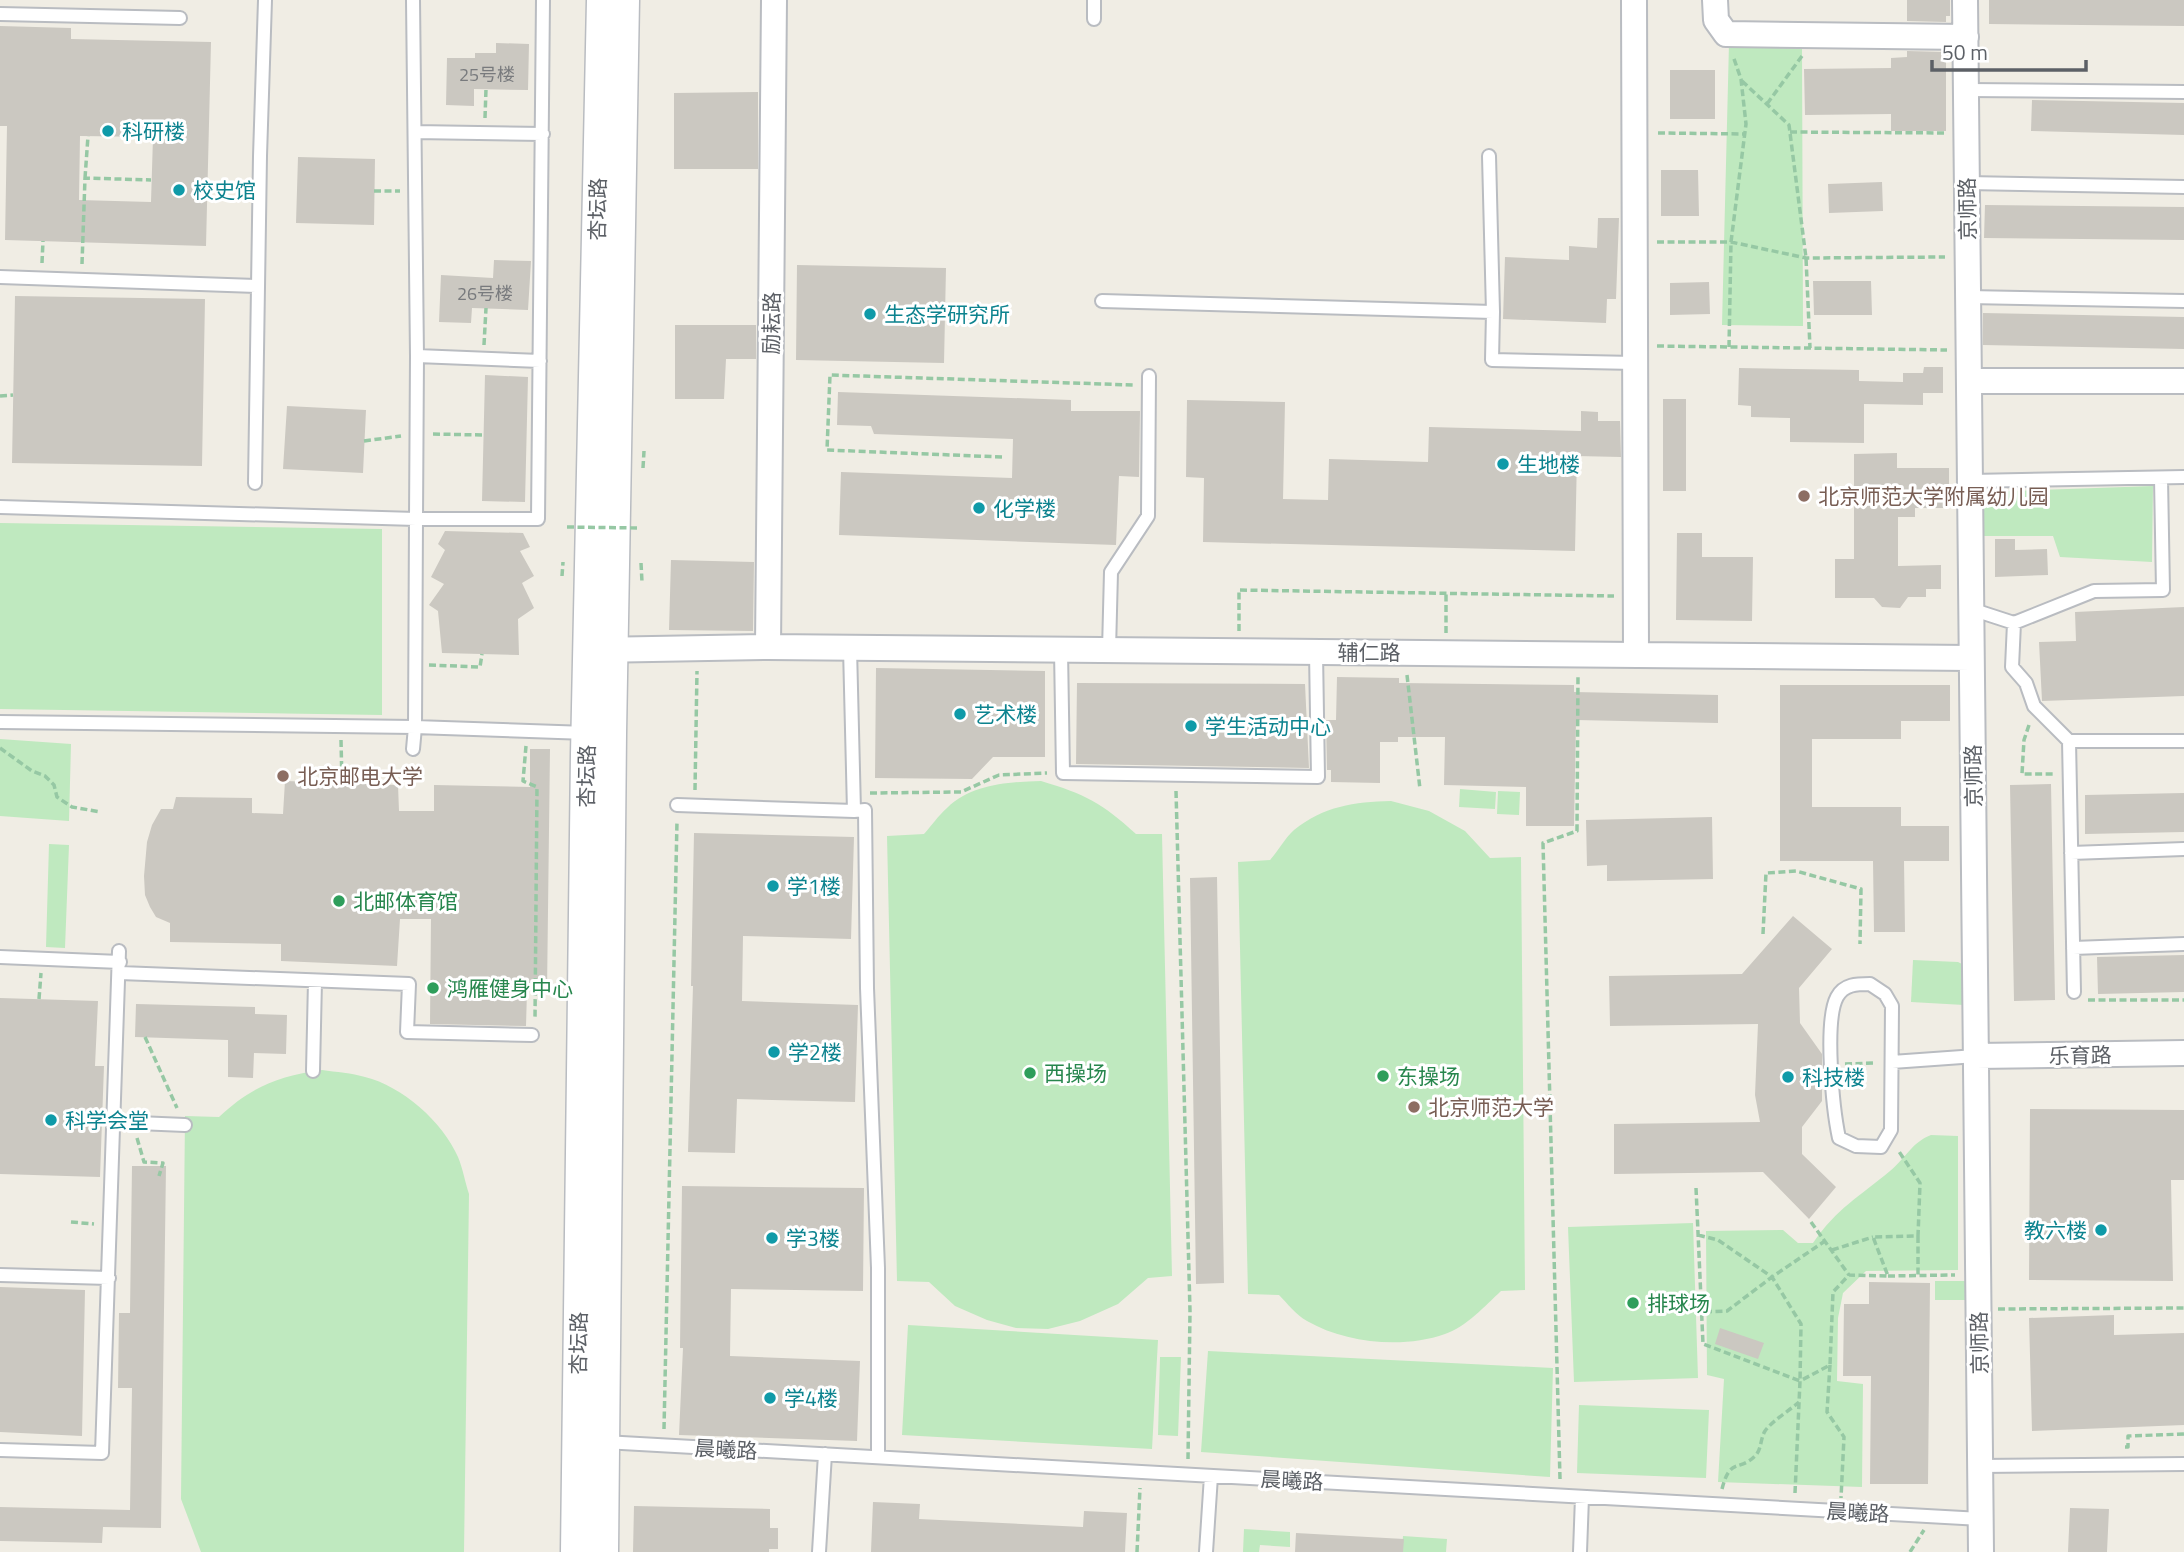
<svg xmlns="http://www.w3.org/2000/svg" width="2184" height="1552" font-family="'Titillium Web','Noto Sans SC',sans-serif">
<rect width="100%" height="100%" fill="#f0ede4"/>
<path fill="#bfe9bf" d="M1729 43 1802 45 1803 326 1722 325Z
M2153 486 2152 562 2060 557 2053 536H1982L1981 492Z
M0 523 382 529V715L0 709Z
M0 739 71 744 69 821 0 816Z
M1041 781C1085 794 1102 803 1136 834H1162L1172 1276 1148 1278 1118 1304 1080 1321 1048 1329 1016 1328 987 1320 955 1306 929 1282 897 1281 887 836 924 834C932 825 938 816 947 808 972 784 1008 782 1041 781Z
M1460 789 1496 792 1495 809 1459 807Z
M1498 791 1520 792 1519 815 1497 814Z
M1391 801 1429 811 1465 831 1490 858 1521 857 1525 1290 1501 1291C1485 1306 1466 1327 1445 1334 1403 1349 1345 1343 1307 1321 1296 1315 1287 1303 1279 1295L1248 1294 1238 862 1270 860C1278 851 1285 838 1294 830 1324 806 1354 802 1391 801Z
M49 844 69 845 65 948 46 947Z
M1913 960 1958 962 1964 965V1005L1911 1002Z
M322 1070C336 1072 352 1073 365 1077 402 1086 443 1122 458 1157 463 1169 465 1182 469 1194L464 1552H201L181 1499 185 1116 219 1117C251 1087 278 1076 322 1070Z
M1931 1135 1958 1136V1270L1866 1271 1843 1293 1838 1318 1837 1381 1863 1384 1862 1487 1718 1482 1724 1379 1707 1375 1706 1231 1783 1230 1798 1243H1813C1837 1208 1859 1197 1890 1171 1905 1159 1912 1142 1931 1135Z
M1693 1223 1698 1378 1574 1382 1568 1227Z
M1935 1281H1965V1300H1935Z
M908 1325 1158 1340 1152 1449 902 1435Z
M1208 1351 1553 1368 1550 1477 1201 1452Z
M1160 1357H1181L1178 1436 1158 1435Z
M1579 1405 1709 1410 1706 1478 1577 1473Z
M1244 1529 1290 1532V1547L1260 1545 1259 1552H1243Z
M1403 1536 1447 1539 1446 1552H1402Z"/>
<path fill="#cbc8c1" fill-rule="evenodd" d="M1907 0H1950V16H1946V22L1907 21Z
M1989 0H2184V26L1989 24Z
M0 26 71 28V39L211 42 206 246 5 240 7 126H0ZM80 136 153 137 151 202 79 200Z
M496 43 529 44 528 90 474 89V106L446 105 447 58H475V53H496Z
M1907 51 1946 52V131H1891V114L1805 115 1804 69 1891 68V58L1907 57Z
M1670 70H1715V119H1670Z
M758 92V169H674V93Z
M2032 100 2184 103V135L2031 131Z
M298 157 375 159 374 225 296 223Z
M1661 170H1698L1699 216H1661Z
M1882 182 1883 211 1829 213 1828 184Z
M1985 205 2184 207V240L1984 238Z
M1598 218H1619L1616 299H1607L1606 323 1503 319 1505 257 1569 260V246L1597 248Z
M494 260 531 261 528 310 472 308 471 323 439 322 441 275 493 278Z
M797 265 946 268 944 363 796 360Z
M1813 281H1871L1872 315H1814Z
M1709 282 1710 314 1670 315V283Z
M15 296 205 299 202 466 12 463Z
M1983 313 2184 317V349L1983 345Z
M675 325H756V359H726L724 399H675Z
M1924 367H1943V393H1923V405L1864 404V443L1790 442V418L1751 417V406L1738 405 1739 368 1859 370V381L1903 382V373H1923Z
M485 375 528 377 525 502 482 501Z
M838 392 1071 400V411H1140L1139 477 1119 476 1116 545 839 535 841 472 1012 478 1013 439 874 434 871 426 837 425Z
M1663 399H1686V491H1663Z
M1187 400 1285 402 1283 499 1328 500 1329 459 1428 462 1429 427 1581 431V411L1598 412V421H1620L1621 457 1577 456 1575 551 1203 542 1204 478 1186 477Z
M287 406 366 410 363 473 283 469Z
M1897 453V468H1949V508H1915V517H1898V566L1941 565V589H1926V597H1908L1900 608 1882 607 1874 598H1835V559H1854V454Z
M445 531 523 533 530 547 520 551 534 576 522 583 534 608 518 619 519 655 442 653 438 611 429 605 444 584 431 577 445 550 438 544Z
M1677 533H1702V557H1753L1752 621 1676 620Z
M1995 539H2015V550L2047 549 2048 575 1995 577Z
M671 560 754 562 753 631 669 630Z
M2184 607V696L2042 701 2039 642 2076 641 2075 612Z
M876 668 1045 671V757H993L972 779 875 778Z
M1337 677 1399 678V683L1574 685V692L1718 695V723L1576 720 1574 826H1526V787L1444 785 1445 737H1398V742H1380V783L1331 782V770H1327L1326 720H1336Z
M1077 683 1305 684 1309 768 1076 764Z
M1780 685H1950V721H1901V739H1812V807H1901V826H1949V861H1904L1905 932H1874L1873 861H1780Z
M530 749H550L547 992 527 991 526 1026 430 1024 431 919H400L397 966 281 961V944L170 942V923L156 917 150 907 145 895 144 876 147 842 152 825 161 809H173L176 797 252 798V813L283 814 285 781 398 785 399 811H434V785L530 787Z
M2051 784 2055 1000 2014 1001 2010 785Z
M2184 793V832L2085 834V795Z
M1712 817 1713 879 1607 881V865L1587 866 1586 820Z
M694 833 854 837 851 939 743 936 742 1001 858 1005 855 1102 737 1099 735 1153 688 1152 693 986H691Z
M1217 877 1224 1283 1196 1284 1190 878Z
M1793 916 1832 949 1799 988 1800 1023 1822 1054V1101L1802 1127V1154L1836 1187 1809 1219 1763 1172 1614 1174V1124L1760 1122 1755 1095 1758 1024 1610 1026 1609 976 1742 974Z
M2184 955V992L2098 994 2097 957Z
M0 998 98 1001 95 1066H104L100 1177 0 1174Z
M136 1004 255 1007V1014L287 1015 286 1054 254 1053 253 1078 228 1077V1040L135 1037Z
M2030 1109 2184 1110V1180H2171L2173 1281 2029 1280Z
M132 1166H166L161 1528 103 1527 102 1543 0 1541V1507L130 1510 132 1388H118L119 1313H130Z
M682 1186 864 1188 863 1291 731 1289 730 1356 860 1361 857 1441 679 1435 683 1348H680Z
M1869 1282 1930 1283 1928 1484H1870L1871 1376H1843L1844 1304H1869Z
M0 1287 85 1290 82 1436 0 1432Z
M2114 1315V1335L2184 1333V1425L2032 1431 2029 1318Z
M1720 1328 1764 1343 1758 1359 1715 1344Z
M873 1502 920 1504 919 1519 1083 1527 1084 1511 1127 1513 1125 1552H871Z
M634 1506 770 1509V1528H778V1549H769V1552H633Z
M2070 1508 2109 1509 2107 1552H2068Z
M1296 1533 1404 1539 1403 1552H1295Z"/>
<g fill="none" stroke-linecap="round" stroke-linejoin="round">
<g stroke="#b9bcc1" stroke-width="16">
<path id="service" d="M413 0 417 356 416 519H538L543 0
M0 14 180 18
M1094 19V0
M1966 90 2184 92
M415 132 543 134
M1489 156 1493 312
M1967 183 2184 187
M0 277 257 286
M1968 297 2184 301
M1102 301 1493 312 1492 360 1635 363
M417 356 540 361
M1971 481 2184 477
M255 483 260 156 265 0
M0 507 416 519 415 727 413 749
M1971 609 2014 623
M850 648 854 811 865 810 867 988 878 1268V1457
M1061 650 1063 773 1318 777 1316 652
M1109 650 1111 572 1148 516 1149 376
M0 722 415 727 587 733
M2069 741H2184
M677 805 854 811
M2071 853 2184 849
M2073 948 2184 944
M0 957 120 962
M120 973 409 984 407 1032 532 1035
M1870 984 1885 994 1892 1006 1891 1130 1881 1147 1856 1146 1839 1138C1833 1110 1824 1021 1837 997 1844 984 1857 984 1870 984Z
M2074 992 2069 741 2034 706 2026 683 2012 667 2014 623 2094 591 2163 590 2161 478
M1892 1062 1976 1056
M313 1071 315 981
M114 1122 185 1125
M0 1275 109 1278
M604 1442 1981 1519
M0 1450 102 1453 119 951
M1980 1466 2184 1464
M819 1552 825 1454
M1206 1552 1211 1476
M1580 1552 1582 1497"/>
</g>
<g stroke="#b9bcc1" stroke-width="28">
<path id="minor" d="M1634 0 1636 653
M1715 0 1716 20 1726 34 1966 37
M1965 0 1981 1552
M1969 381H2184
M768 647 774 0
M596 650 768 647 1971 658
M1976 1056 2184 1053"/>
</g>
<g stroke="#b9bcc1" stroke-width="33">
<path id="tertiary" d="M576 1552 586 754 602 0
M603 1552 611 734 624 0"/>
</g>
<path stroke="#96c8a4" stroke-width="3.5" stroke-dasharray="7 3.5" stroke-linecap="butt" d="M1742 81 1789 125 1806 258 1810 348
M1767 104 1802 56
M485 118 486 89
M1790 132 1947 133
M1658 133 1745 134
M85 178 88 136
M374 191H400
M1657 242H1731L1806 258 1945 257
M42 263 43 241
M82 264 85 178 151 180
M484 345 486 308
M1657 346 1947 350
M1729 347 1731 242 1746 124 1741 79 1733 56
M0 396 13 395
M433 434 483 435
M364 441 401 436
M1002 457 827 450 830 375 1133 385
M643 468 644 451
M641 563 642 582
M562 576 563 562
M1239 631V590L1614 596
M1446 633V593
M429 665 480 667 482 654
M1407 675 1420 789
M2029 725 2024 740 2022 774H2055
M341 740 342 783
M526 746 523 781 537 787 535 1019
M0 748 32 771 45 776 54 785 57 797 72 807 101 812
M695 790 697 671
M1176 791 1190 1311 1188 1459
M870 793 961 792 999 775 1047 773
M1763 934 1766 873 1796 871 1861 889 1860 944
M39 999 41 973
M2088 1000H2184
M145 1037 177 1108
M1845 1064 1876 1063
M137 1138 144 1162 163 1163 159 1176
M1696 1188 1703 1344 1800 1381 1801 1324 1772 1277 1825 1241
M71 1222 94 1224
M1811 1222 1849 1275
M1698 1235 1718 1240 1772 1277 1727 1311 1701 1312
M1918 1236V1276
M1832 1250 1873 1237
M1888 1276 1955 1275
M1998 1309 2184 1308
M1830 1365 1827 1412 1844 1437 1841 1498
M664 1429 677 821
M2125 1447H2128V1436L2184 1434
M1560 1479 1543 843 1577 831 1578 675
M1722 1489C1730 1457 1739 1472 1755 1456 1762 1449 1760 1439 1765 1431 1773 1420 1789 1411 1799 1402
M1795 1493 1800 1381 1830 1365 1833 1292 1849 1275 1888 1276 1873 1237 1918 1236 1920 1183 1898 1150
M1137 1552 1140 1488
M1910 1552 1924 1530"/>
<use href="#service" stroke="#fff" stroke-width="12"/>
<use href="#minor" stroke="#fff" stroke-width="24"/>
<use href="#tertiary" stroke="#fff" stroke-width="30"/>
<path stroke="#96c8a4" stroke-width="3.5" stroke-dasharray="7 3.5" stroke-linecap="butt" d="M567 527 639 528"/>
</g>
<g fill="#0f9aa8" stroke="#fff" stroke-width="2.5">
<circle cx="108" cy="131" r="7"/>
<circle cx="179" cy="190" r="7"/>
<circle cx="870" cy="314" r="7"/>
<circle cx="1503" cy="464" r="7"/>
<circle cx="979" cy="508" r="7"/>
<circle cx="960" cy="714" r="7"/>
<circle cx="1191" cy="726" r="7"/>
<circle cx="773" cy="886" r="7"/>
<circle cx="774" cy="1052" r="7"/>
<circle cx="1788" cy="1077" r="7"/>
<circle cx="51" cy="1120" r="7"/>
<circle cx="2101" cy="1230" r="7"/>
<circle cx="772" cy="1238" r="7"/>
<circle cx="770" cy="1398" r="7"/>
</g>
<g fill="#8d6e63" stroke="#fff" stroke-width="2.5">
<circle cx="1804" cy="496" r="7"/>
<circle cx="283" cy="776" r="7"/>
<circle cx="1414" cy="1107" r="7"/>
</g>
<g fill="#2e9e5b" stroke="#fff" stroke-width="2.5">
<circle cx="339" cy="901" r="7"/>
<circle cx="433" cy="988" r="7"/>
<circle cx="1030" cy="1073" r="7"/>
<circle cx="1383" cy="1076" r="7"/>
<circle cx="1633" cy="1303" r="7"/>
</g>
<g text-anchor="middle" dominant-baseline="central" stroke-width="6" stroke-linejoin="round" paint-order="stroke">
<g font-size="18" fill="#787a7d">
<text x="487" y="74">25号楼</text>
<text x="485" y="293">26号楼</text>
</g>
<g font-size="21" fill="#0d838f" stroke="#fff" text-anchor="start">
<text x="122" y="131">科研楼</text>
<text x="193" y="190">校史馆</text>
<text x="884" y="314">生态学研究所</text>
<text x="1517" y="464">生地楼</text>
<text x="993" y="508">化学楼</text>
<text x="974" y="714">艺术楼</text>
<text x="1205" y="726">学生活动中心</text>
<text x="787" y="886">学1楼</text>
<text x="788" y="1052">学2楼</text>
<text x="1802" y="1077">科技楼</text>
<text x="65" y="1120">科学会堂</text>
<text x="2087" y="1230" text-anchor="end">教六楼</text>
<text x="786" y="1238">学3楼</text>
<text x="784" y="1398">学4楼</text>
</g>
<g font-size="21" fill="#5c6066" stroke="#fff">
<text transform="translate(597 209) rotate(-89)">杏坛路</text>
<text transform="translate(1967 209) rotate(-91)">京师路</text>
<text transform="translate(771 323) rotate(-89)">励耘路</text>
<text x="1369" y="652">辅仁路</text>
<text transform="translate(586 776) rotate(-89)">杏坛路</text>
<text transform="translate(1973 776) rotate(-91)">京师路</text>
<text transform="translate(2080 1055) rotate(-1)">乐育路</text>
<text transform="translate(578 1343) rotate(-89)">杏坛路</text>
<text transform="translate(1979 1343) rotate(-91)">京师路</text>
<text transform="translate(726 1449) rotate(3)">晨曦路</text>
<text transform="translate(1292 1480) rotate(3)">晨曦路</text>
<text transform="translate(1858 1512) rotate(3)">晨曦路</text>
</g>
<g font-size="21" fill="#785e54" stroke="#fff" text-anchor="start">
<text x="1818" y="496">北京师范大学附属幼儿园</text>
<text x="297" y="776">北京邮电大学</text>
<text x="1428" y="1107">北京师范大学</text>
</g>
<g font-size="21" fill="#27864d" stroke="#fff" text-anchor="start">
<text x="353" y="901">北邮体育馆</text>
<text x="447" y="988">鸿雁健身中心</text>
<text x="1044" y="1073">西操场</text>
<text x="1397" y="1076">东操场</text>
<text x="1647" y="1303">排球场</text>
</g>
</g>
<path d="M1932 60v10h154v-10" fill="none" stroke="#5c6066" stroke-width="3.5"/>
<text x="1942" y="60" font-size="21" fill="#5c6066" stroke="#ffffff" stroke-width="5" paint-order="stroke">50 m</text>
</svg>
